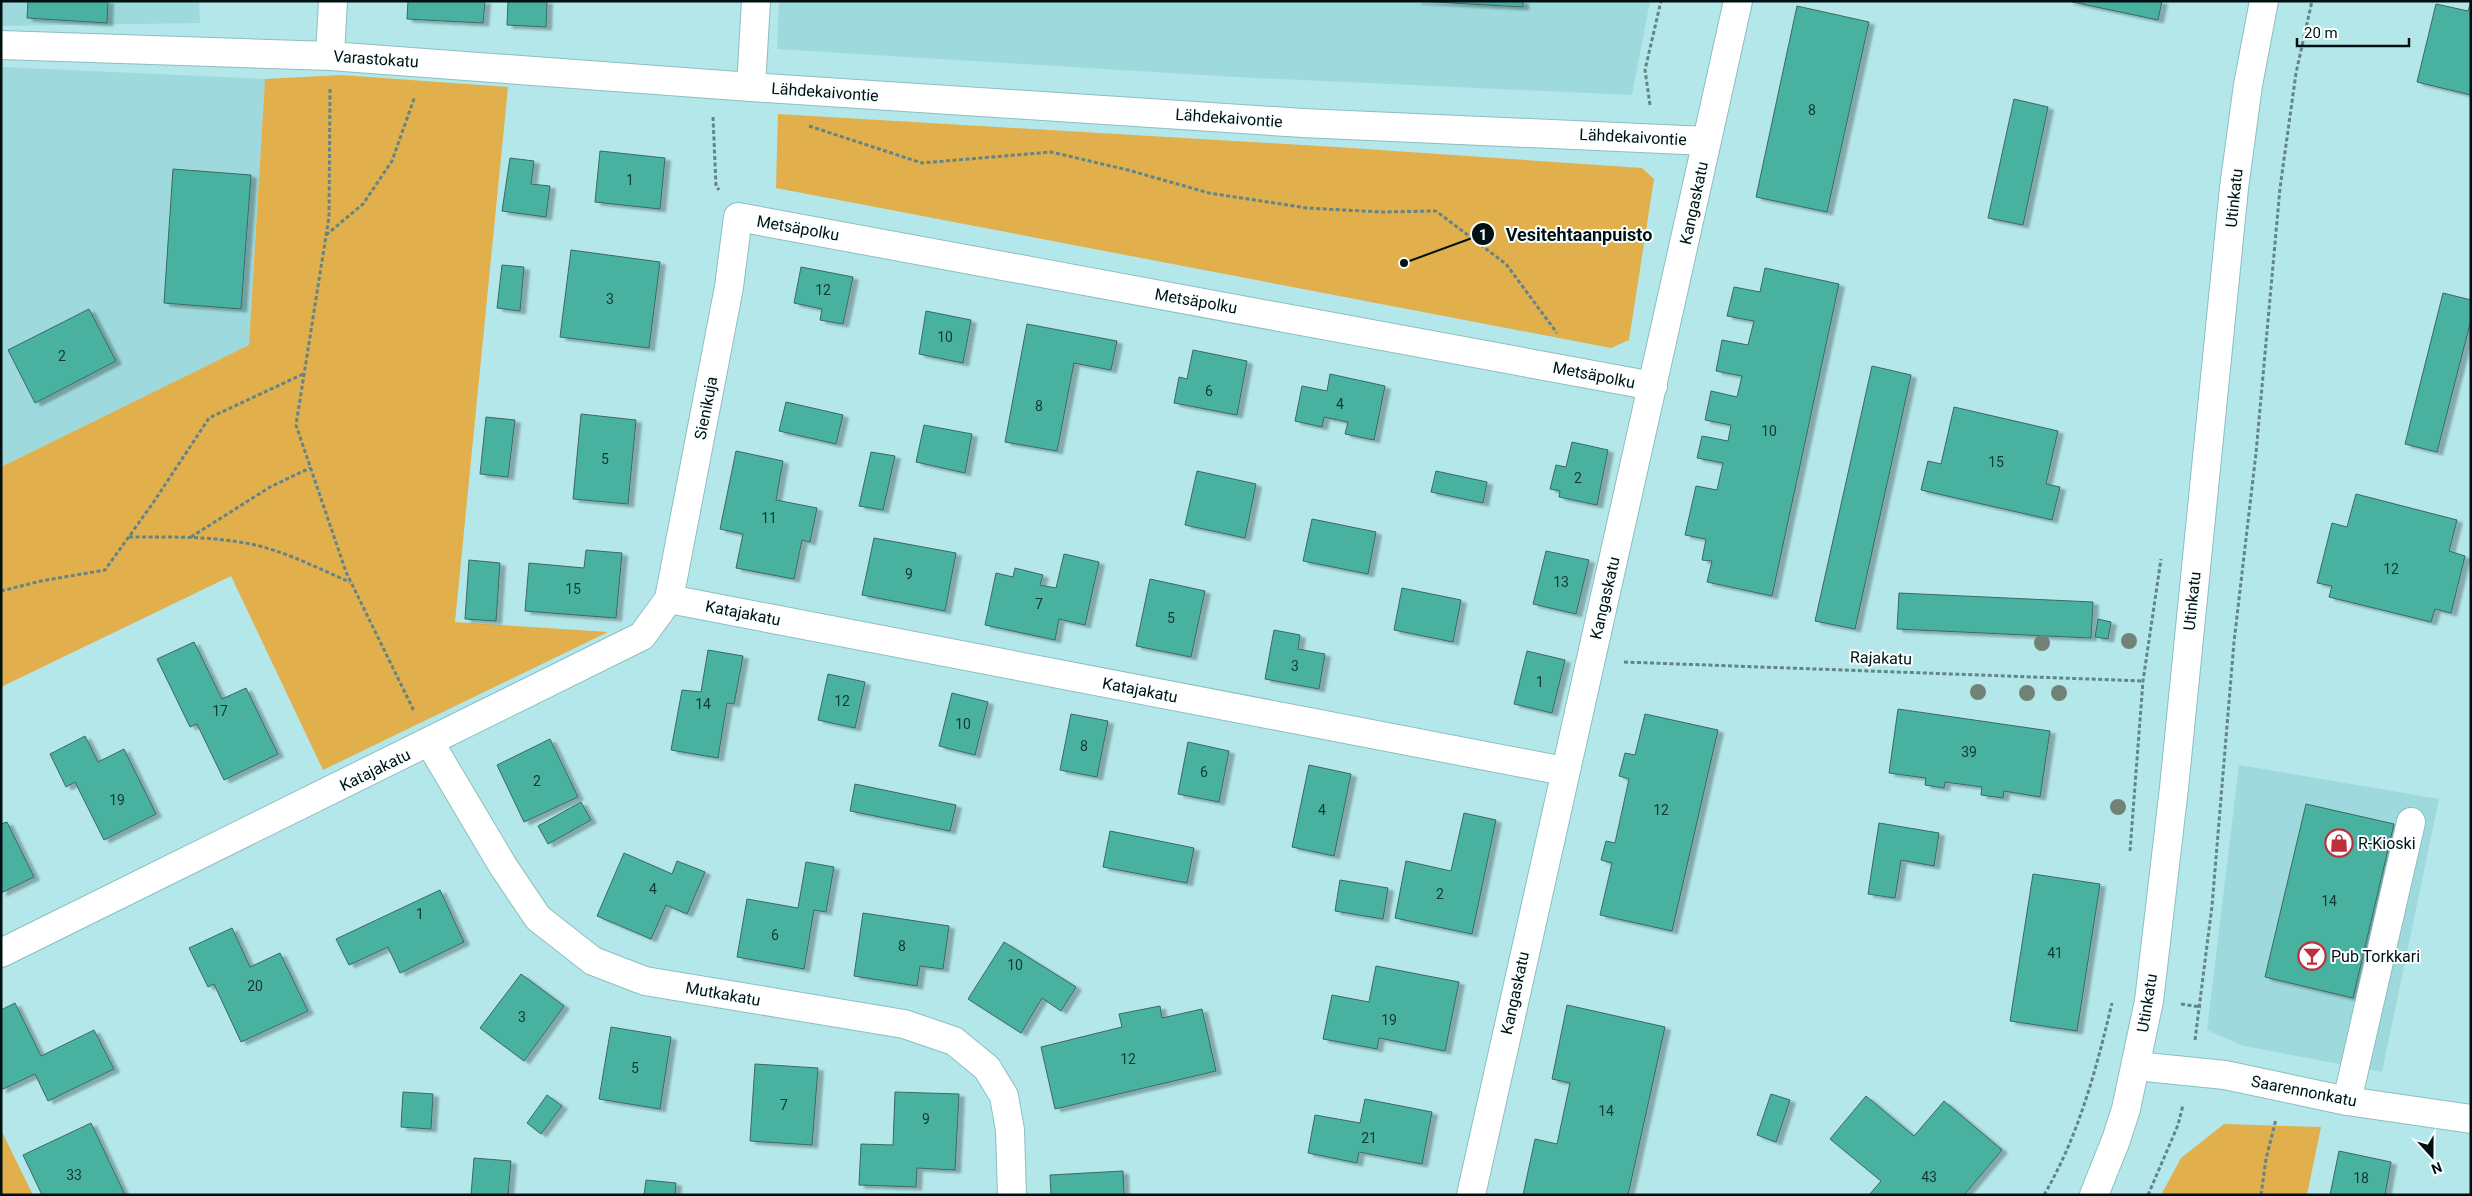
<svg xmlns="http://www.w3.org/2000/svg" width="2472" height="1196" font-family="Roboto,sans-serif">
<defs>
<filter id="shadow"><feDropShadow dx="5.5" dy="3" stdDeviation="1" flood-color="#0004"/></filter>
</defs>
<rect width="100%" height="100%" fill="#b4e7ea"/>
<path fill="#9dd9dd" d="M1 1H199L200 23 1 26Z
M779 1H1650L1632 95 1236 77 777 49Z
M1 67 265 79 249 345 1 467Z
M2239 765 2439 799 2382 1072 2244 1046 2207 1030Z"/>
<path fill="#e2af4d" d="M341 75 508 87 455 622 608 632 323 770 231 576 1 687V467L249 345 265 79Z
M778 114 1336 147 1642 168 1654 179 1629 340 1611 348 776 188Z
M2224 1124 2321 1127 2307 1195H2161L2181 1158Z
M1 1130 33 1195H1Z"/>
<path fill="#48b1a0" stroke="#3c6961" filter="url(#shadow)" d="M28 1H108L107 23 27 18Z
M408 1H485L483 23 407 19Z
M508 1H547L546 27 507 25Z
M1416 1H1523V7Z
M2068 1H2162L2158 20Z
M2471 1V95L2417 82 2436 4 2468 11Z
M1797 6 1869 22 1827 212 1756 197Z
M2014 99 2048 107 2023 225 1988 218Z
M600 151 665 158 660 209 595 202Z
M510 158 534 161 531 184 550 186 546 217 502 211Z
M173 169 251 175 241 309 164 303Z
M571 250 660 262 649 348 560 337Z
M502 265 524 267 520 311 497 308Z
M801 267 853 277 843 324 820 320 822 309 794 303Z
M1765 268 1839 284 1772 596 1707 582 1712 561 1702 560 1706 539 1685 535 1696 486 1717 490 1723 463 1697 458 1702 436 1728 441 1731 425 1705 420 1711 391 1737 397 1742 376 1716 371 1722 340 1748 345 1754 321 1727 316 1734 287 1760 292Z
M2443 293 2471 300V320L2437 452 2405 444Z
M89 309 116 361 35 403 8 350Z
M926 311 971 320 963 363 919 354Z
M1027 324 1117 341 1111 370 1074 363 1057 451 1005 442Z
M1193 350 1247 361 1237 415 1174 403 1179 377 1187 379Z
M1872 366 1911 375 1855 629 1815 621Z
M1330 374 1385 386 1374 440 1345 434 1348 422 1324 417 1322 427 1295 421 1302 386 1327 391Z
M786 402 843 415 836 444 779 431Z
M1954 407 2058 431 2046 484 2060 487 2052 520 1921 490 1928 461 1941 464Z
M581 414 636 420 628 504 573 499Z
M486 417 515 420 508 477 480 474Z
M924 425 972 434 965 473 916 462Z
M1572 442 1608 450 1597 505 1559 497 1560 491 1550 489 1556 465 1566 467Z
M736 451 783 461 776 500 817 508 810 542 802 540 794 579 736 568 743 534 720 529Z
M871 452 895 456 883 510 859 506Z
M1197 471 1256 484 1245 538 1185 525Z
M1436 471 1487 482 1483 503 1431 492Z
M2356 494 2457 520 2449 551 2465 556 2451 613 2435 609 2431 622 2329 597 2332 586 2317 583 2332 523 2347 527Z
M1312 519 1376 532 1368 574 1303 561Z
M874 538 956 553 945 611 862 595Z
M586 550 622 553 616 618 525 611 529 563 584 568Z
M1546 551 1589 560 1576 614 1533 604Z
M1064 554 1099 562 1085 625 1059 619 1055 640 985 625 996 573 1013 577 1015 568 1043 575 1040 585 1056 588Z
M469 560 500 563 496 621 465 619Z
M1150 579 1205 591 1191 657 1136 646Z
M1402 588 1461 600 1453 642 1394 630Z
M1899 593 2093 602 2091 638 1897 629Z
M2098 619 2111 622 2108 639 2095 637Z
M1274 630 1300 635 1298 649 1325 654 1319 689 1265 679Z
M194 642 222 699 246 688 278 754 224 780 197 724 190 727 157 659Z
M708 650 743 656 734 704 727 703 718 758 671 750 682 690 701 692Z
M1527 651 1565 660 1552 713 1514 704Z
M828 674 865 682 855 728 818 720Z
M952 693 988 702 975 755 939 746Z
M1898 709 2050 731 2040 797 2004 791 2003 798 1981 795 1982 787 1945 782 1944 788 1925 785 1926 778 1889 773Z
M1071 714 1108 721 1097 777 1060 770Z
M1645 714 1718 730 1672 931 1600 915 1612 863 1601 860 1606 841 1615 843 1629 779 1619 776 1625 753 1635 755Z
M85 736 98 762 124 749 156 814 104 840 75 782 66 787 50 754Z
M550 739 578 797 524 822 497 765Z
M1188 742 1229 751 1219 802 1178 794Z
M1309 765 1351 774 1334 856 1292 847Z
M855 784 956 805 950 831 850 811Z
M581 802 591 820 548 844 538 826Z
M2306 804 2394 824 2353 998 2265 977Z
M1464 813 1496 820 1472 934 1395 918 1406 861 1451 871Z
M7 822 34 877 1 893V824Z
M1879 823 1939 833 1934 866 1901 860 1895 898 1868 894Z
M1110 831 1194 848 1187 883 1103 867Z
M624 853 672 874 677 861 705 872 687 914 666 905 651 939 597 916Z
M806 862 834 867 826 912 814 910 804 969 737 957 747 899 798 908Z
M2033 874 2100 884 2077 1031 2010 1021Z
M1340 880 1388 888 1383 919 1335 911Z
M440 890 464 942 400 973 388 947 349 965 336 939Z
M863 913 949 926 943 969 920 966 917 986 854 976Z
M232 928 250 967 280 953 308 1011 241 1042 214 984 208 987 189 948Z
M1004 942 1076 987 1061 1011 1042 998 1021 1033 968 999Z
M1376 966 1459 982 1445 1051 1379 1038 1377 1049 1323 1039 1332 995 1369 1002Z
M521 974 564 1006 524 1061 480 1028Z
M15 1003 41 1056 94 1030 114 1069 48 1101 35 1074 1 1090V1010Z
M1567 1005 1665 1027 1628 1195H1523L1535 1139 1557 1144 1570 1083 1552 1079Z
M1160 1006 1162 1018 1202 1009 1216 1071 1055 1109 1041 1047 1122 1027 1119 1014Z
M611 1027 671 1037 660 1109 599 1099Z
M755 1064 818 1068 812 1145 750 1141Z
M403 1092 433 1094 431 1129 401 1127Z
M895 1092 959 1094 955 1170 917 1168 916 1187 859 1185 861 1144 893 1145Z
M1771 1094 1790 1100 1776 1142 1757 1135Z
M547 1095 562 1106 541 1134 527 1123Z
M1866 1096 1914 1136 1944 1101 2002 1150 1964 1195H1869L1881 1181 1830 1139Z
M1365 1099 1432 1112 1422 1164 1359 1152 1357 1163 1308 1153 1315 1115 1360 1123Z
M91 1123 125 1195H42L23 1155Z
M2339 1151 2391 1162 2385 1195H2330Z
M474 1158 511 1161 508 1195H471Z
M1123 1171 1124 1195H1051L1050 1175Z
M646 1180 676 1183 675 1195H644Z"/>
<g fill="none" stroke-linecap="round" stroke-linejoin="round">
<g stroke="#8cbec1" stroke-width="30">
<path id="minor" d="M1 45 330 56 751 87 1303 123 1707 141
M330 56 333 1
M751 87 756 1
M669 599 729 287 738 217 1653 386
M430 743 503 866 538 918 593 961 645 981 904 1024 954 1041 987 1068 1004 1096 1010 1130 1012 1195
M1 953 642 636 669 599 1564 771
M2136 1066 2225 1075 2347 1101 2471 1119
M2347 1101 2411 822
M1471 1195C1558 796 1650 399 1738 1
M2094 1195 2116 1140 2126 1109 2149 1001 2174 788 2234 188 2248 85 2264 1"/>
</g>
<path stroke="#628587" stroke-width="3" stroke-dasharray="4 2.5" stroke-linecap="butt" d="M330 89 329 217 296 425 346 572 414 711
M1650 105 1645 70 1661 1
M713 117 716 186 719 190
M809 126 922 163 1051 152 1128 170 1209 193 1307 208 1381 212 1436 211 1506 264 1557 333
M326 235 363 204 392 161 415 96
M129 537C168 537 207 536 245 543 281 549 317 568 350 582
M191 537 270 487 310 468
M1 591 41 581 105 570 153 503 209 418 303 374
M1624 662 2143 681
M2130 851 2143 681 2161 559
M2181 1004 2201 1007
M2195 1040 2212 906 2234 642 2256 453 2280 188 2296 73 2312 1
M2044 1195C2079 1135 2096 1070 2112 1003
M2148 1195 2178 1125 2183 1105
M2261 1195 2266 1159 2276 1119"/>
<use href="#minor" stroke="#fff" stroke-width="28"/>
</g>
<g fill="#728277">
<circle cx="2129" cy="641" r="8"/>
<circle cx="2042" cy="643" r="8"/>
<circle cx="1978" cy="692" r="8"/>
<circle cx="2027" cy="693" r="8"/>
<circle cx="2059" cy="693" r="8"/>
<circle cx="2118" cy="807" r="8"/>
</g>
<defs>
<g id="shop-ring" transform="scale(1.4375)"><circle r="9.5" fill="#f9fefe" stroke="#be2e3b" stroke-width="1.5"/><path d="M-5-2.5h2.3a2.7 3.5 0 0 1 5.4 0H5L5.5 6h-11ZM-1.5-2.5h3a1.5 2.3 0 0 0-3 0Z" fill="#be2e3b"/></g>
<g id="bar-ring" transform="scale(1.4375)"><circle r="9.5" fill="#f9fefe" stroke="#be2e3b" stroke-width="1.5"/><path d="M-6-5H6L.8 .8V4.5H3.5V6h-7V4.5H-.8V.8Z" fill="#be2e3b"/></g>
</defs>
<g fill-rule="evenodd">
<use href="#shop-ring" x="2339" y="843"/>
<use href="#bar-ring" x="2312" y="956"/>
</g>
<g text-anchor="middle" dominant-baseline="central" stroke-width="4" stroke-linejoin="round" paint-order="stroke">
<g font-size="14" fill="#133936">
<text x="1812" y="110">8</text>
<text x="630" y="180">1</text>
<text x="823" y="290">12</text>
<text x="610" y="299">3</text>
<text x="945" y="337">10</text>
<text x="62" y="356">2</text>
<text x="1209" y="391">6</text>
<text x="1340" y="404">4</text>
<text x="1039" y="406">8</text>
<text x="1769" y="431">10</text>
<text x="605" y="459">5</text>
<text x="1996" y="462">15</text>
<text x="1578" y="478">2</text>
<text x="769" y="518">11</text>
<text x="2391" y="569">12</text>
<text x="909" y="574">9</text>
<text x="1561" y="582">13</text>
<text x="573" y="589">15</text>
<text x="1039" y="604">7</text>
<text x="1171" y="618">5</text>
<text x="1295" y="666">3</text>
<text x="1540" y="682">1</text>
<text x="842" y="701">12</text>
<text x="703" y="704">14</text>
<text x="220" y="711">17</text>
<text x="963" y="724">10</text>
<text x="1084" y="746">8</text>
<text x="1969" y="752">39</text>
<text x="1204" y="772">6</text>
<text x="537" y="781">2</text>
<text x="117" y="800">19</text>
<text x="1322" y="810">4</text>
<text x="1661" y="810">12</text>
<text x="653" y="889">4</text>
<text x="1440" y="894">2</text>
<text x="2329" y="901">14</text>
<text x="420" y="914">1</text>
<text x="775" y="935">6</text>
<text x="902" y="946">8</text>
<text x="2055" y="953">41</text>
<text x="1015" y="965">10</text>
<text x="255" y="986">20</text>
<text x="522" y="1017">3</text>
<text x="1389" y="1020">19</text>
<text x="1128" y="1059">12</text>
<text x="635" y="1068">5</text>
<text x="784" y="1105">7</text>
<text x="1606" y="1111">14</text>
<text x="926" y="1119">9</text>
<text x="1369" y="1138">21</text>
<text x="74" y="1175">33</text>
<text x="1929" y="1177">43</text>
<text x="2361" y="1178">18</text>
</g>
<g font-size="16" fill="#011112" stroke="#f9fefe">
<text transform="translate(376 59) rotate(4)">Varastokatu</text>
<text transform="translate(825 92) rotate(4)">Lähdekaivontie</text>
<text transform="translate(1229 118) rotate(4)">Lähdekaivontie</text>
<text transform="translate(1633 137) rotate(3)">Lähdekaivontie</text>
<text transform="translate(2234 198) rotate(-84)">Utinkatu</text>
<text transform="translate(1694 203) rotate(-78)">Kangaskatu</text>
<text transform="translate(798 228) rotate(10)">Metsäpolku</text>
<text transform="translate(1196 301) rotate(10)">Metsäpolku</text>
<text transform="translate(1594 375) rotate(11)">Metsäpolku</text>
<text transform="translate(706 408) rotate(-79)">Sienikuja</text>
<text transform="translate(1605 598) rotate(-77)">Kangaskatu</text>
<text transform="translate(2192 601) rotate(-84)">Utinkatu</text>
<text transform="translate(743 613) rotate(11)">Katajakatu</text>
<text transform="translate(1881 658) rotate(2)">Rajakatu</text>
<text transform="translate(1140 690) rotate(11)">Katajakatu</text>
<text transform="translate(375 770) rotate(-26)">Katajakatu</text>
<text transform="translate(1515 993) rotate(-78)">Kangaskatu</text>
<text transform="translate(723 994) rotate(10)">Mutkakatu</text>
<text transform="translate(2147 1003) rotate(-81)">Utinkatu</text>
<text transform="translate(2304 1091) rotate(11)">Saarennonkatu</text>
</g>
<g font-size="16" fill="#011112" stroke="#f9fefe" text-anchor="start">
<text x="2358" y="843">R-Kioski</text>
<text x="2331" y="956">Pub Torkkari</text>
</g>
</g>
<path fill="none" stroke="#011112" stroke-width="2" d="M1404 263L1483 234"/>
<g fill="#011112" stroke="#f9fefe" stroke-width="2">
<circle cx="1404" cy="263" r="5"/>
<circle cx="1483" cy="234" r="12"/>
</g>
<g font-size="15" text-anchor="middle" font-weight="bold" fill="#fff">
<text x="1483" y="240">1</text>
</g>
<g font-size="18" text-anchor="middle" font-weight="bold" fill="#011112" stroke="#f9fefe" stroke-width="4" stroke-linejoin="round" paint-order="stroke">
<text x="1579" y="241">Vesitehtaanpuisto</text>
</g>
<rect width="2472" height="1196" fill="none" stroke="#011112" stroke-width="5"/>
<g transform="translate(2432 1156) rotate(159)" stroke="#f9fefe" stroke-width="4" paint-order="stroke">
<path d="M0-4L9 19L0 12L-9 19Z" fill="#011112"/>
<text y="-8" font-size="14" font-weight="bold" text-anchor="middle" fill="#011112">N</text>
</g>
<path d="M2297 38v8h112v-8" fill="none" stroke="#011112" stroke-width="2.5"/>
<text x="2304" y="38" font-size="15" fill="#011112" stroke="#f9fefe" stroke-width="4" paint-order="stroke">20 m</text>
</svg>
